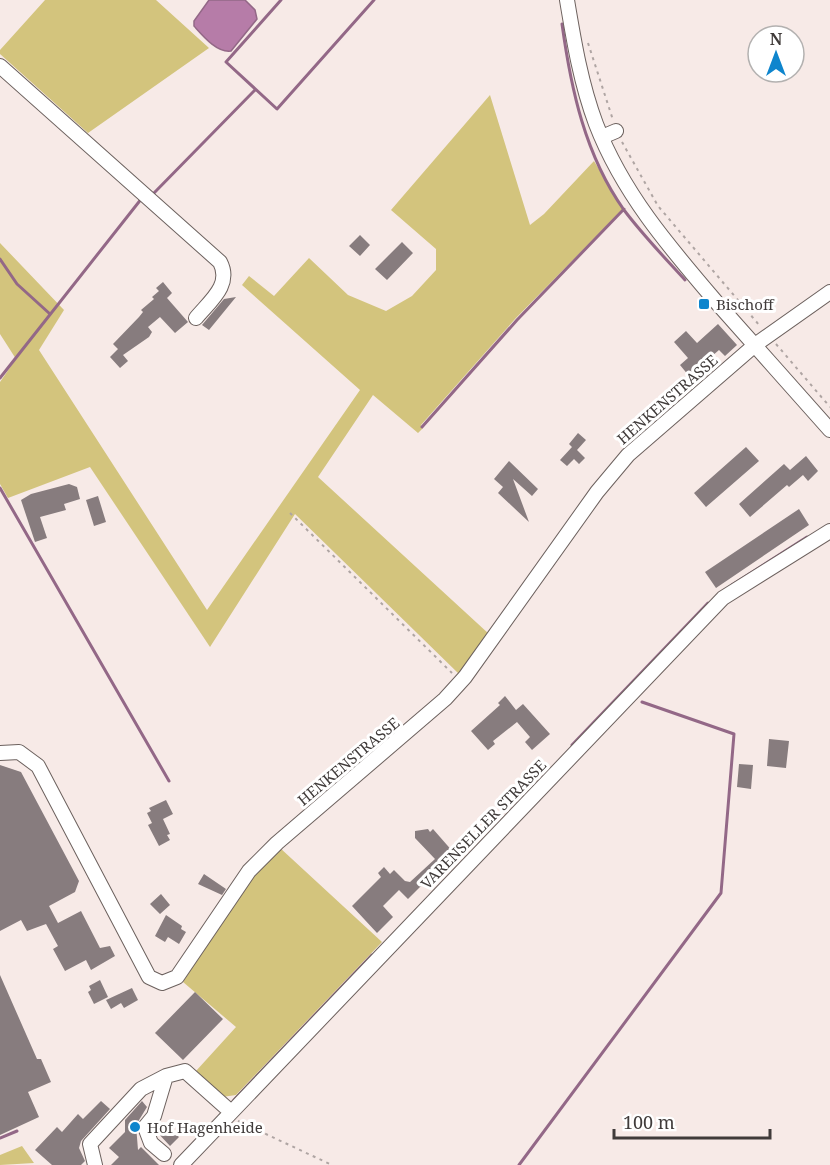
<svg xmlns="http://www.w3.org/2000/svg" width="830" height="1165" font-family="'Noto Serif',serif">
<rect width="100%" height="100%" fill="#f7eae7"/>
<path fill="#d3c47d" d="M45 0H156L209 48 88 133 0 54V50Z
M490 95 530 225 544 214 594 161 623 209 515 319 421 425 423 428 418 433 373 395 318 477 489 634 459 674 295 514 210 647 90 467 8 498 0 484V382L16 359 0 334V243L64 310 39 350 207 610 360 390 242 285 249 276 274 296 309 258 348 295 386 311 412 296 436 270V249L391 210Z
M279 847 382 942 236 1095 222 1097 196 1071 236 1027 183 982 245 885Z
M22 1146 34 1163 0 1165V1155Z"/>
<path fill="#b67ca8" stroke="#936887" stroke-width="1.5" d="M209 0H245L255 10 257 19 231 51C217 53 203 36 194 26V21Z"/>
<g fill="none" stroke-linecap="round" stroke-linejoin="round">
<path stroke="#936887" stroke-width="3" d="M281 0 226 62 277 109 374 0
M562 24C571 89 585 155 624 210 642 234 664 257 685 280
M153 194 255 90
M0 259 17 284 50 314
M0 378 142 198
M422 427 517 320 624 209
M0 488 169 781
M732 585 807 537
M572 745 708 603
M234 1100 372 955
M0 1138 17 1131
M519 1165 721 893 734 734 642 702"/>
</g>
<path fill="#877c7e" d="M360 235 370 245 360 256 349 246Z
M402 242 413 253 387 280 375 269Z
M163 282 172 293 167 298 188 322 175 333 160 317 148 327 152 332 149 337 123 355 128 361 120 368 110 357 118 349 113 344 139 317 143 312 141 310 154 299 152 297 159 291 156 288Z
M236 297 209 330 202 325 224 299Z
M718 324 737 345 725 356 719 350 689 376 680 365 688 358 674 342 686 331 697 343Z
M578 433 586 440 577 450 585 458 579 464 574 459 567 466 560 460 572 447 569 444Z
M746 447 759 461 706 507 694 493Z
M806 456 818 471 808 481 803 475 789 487 787 485 750 517 739 504 784 464 790 470Z
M509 461 538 489 532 496 513 479 529 522 498 493 503 487 494 479Z
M69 484 77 487 80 499 64 504 66 510 40 517 47 538 35 542 21 500 31 494Z
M98 496 106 522 94 526 86 500Z
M799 509 809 525 716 588 705 572Z
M505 696 516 710 523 704 550 734 532 750 525 742 530 737 517 722 493 741 495 744 488 750 471 731 500 705 498 703Z
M769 739 789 741 786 768 767 766Z
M739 764 753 765 751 789 737 787Z
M0 765 21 772 79 881 75 892 49 906 58 923 81 911 100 948 110 946 115 956 91 970 86 960 65 971 53 949 58 946 46 924 27 931 21 920 0 931Z
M166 800 173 814 163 819 170 834 167 835 170 840 159 846 148 825 152 823 147 813 151 811 149 808Z
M428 829 430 832 433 829 454 853 408 899 399 890 383 906 393 917 377 933 352 906 381 877 378 873 384 867 390 874 394 870 405 881 410 882 435 859 415 838V831Z
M204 874 226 889 222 895 198 884Z
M161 894 170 905 160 914 150 904Z
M166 915 182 926 181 929 186 932 179 944 168 937 165 942 155 936Z
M0 975 37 1059H41L51 1082 28 1092 39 1117 0 1135Z
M100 980 108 997 94 1004 88 992 91 990 89 986Z
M132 988 138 1000 124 1008 121 1003 111 1009 106 1000Z
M195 992 223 1019 183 1060 155 1033Z
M101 1101 110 1109 81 1141 79 1148 85 1161 81 1165H52L35 1150 57 1127 62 1132 78 1114 83 1119Z
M142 1101 147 1107 136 1125 138 1150 141 1147 159 1165H111L119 1157 109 1148 125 1132V1120Z
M164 1123 179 1137 170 1146 156 1131Z"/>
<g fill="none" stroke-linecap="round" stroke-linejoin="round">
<g stroke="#6c615e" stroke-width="16">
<path id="minor" d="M567 0C574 42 581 84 596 124 623 194 670 248 718 304 755 346 793 388 830 430
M0 66 220 262C232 285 210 301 196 318
M602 137 616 131
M0 753 19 752 38 766 149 977 162 983 177 977 249 871 277 843 445 699 465 677 597 492 628 455 755 345 830 292
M164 1154 151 1143 145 1127 154 1116 166 1076
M95 1165 90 1144 141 1089 166 1076 185 1071 231 1112
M181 1165 723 598 830 531"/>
</g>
<path stroke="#afa5a3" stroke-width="2" stroke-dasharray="3 4.5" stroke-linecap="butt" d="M588 43 613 120
M622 142 658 206 760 326
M776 344 830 407
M290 513 452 673
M238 1121 332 1165"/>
<use href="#minor" stroke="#fff" stroke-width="14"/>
</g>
<g fill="#0e85cd" stroke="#fff" stroke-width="2">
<rect x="698" y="298" width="12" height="12" rx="3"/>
<circle cx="135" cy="1127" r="6"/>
</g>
<g text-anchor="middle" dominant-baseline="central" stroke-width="6" stroke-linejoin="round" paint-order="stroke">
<g font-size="15" fill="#403b3a" stroke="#fff" text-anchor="start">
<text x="716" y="304">Bischoff</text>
<text x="147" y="1127">Hof Hagenheide</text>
</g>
<g font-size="15" fill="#403b3a" stroke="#fff">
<text transform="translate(667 399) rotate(-41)">HENKENSTRASSE</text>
<text transform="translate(348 761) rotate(-40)">HENKENSTRASSE</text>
<text transform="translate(483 824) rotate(-46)">VARENSELLER STRASSE</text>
</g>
</g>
<g transform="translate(776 54)"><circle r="28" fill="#ffffff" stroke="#b3b1b0" stroke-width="1.5"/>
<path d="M0-4.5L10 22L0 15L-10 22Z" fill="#0e85cd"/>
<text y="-9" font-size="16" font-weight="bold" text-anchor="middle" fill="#403b3a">N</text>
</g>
<path d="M614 1129v9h156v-9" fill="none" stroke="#403b3a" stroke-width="3"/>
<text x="623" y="1129" font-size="18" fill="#403b3a" stroke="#ffffff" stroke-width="4.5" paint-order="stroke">100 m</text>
</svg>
